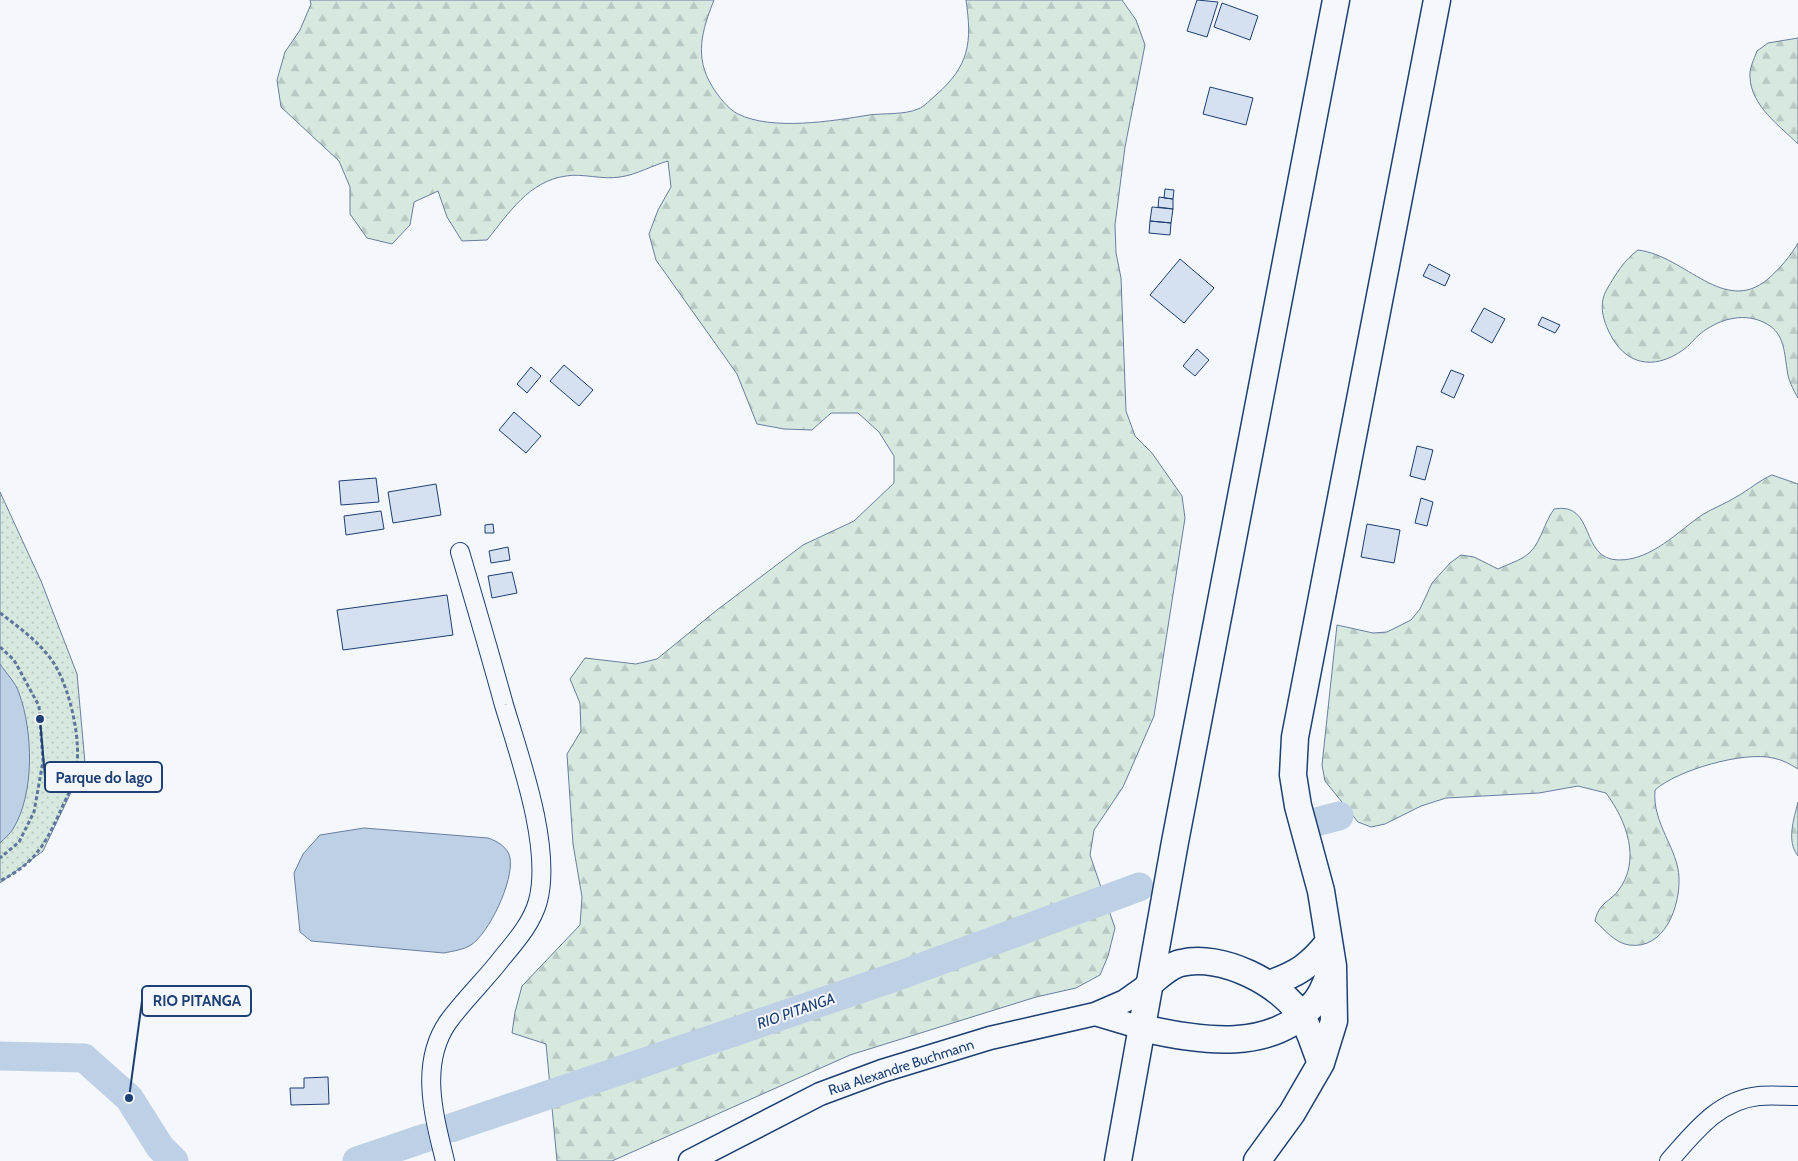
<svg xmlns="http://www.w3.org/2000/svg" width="1798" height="1161" font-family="Cabin,sans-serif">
<defs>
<pattern id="forest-firs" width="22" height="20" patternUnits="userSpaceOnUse" patternTransform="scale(1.25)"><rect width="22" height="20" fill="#d7e8df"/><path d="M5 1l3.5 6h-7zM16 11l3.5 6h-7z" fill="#b8c8c3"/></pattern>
<pattern id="park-dots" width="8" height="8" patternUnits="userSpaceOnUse" patternTransform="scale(1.25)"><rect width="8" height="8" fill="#d7e8df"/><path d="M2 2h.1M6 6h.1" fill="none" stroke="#b8c8c3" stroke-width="1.8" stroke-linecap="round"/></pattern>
</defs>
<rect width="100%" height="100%" fill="#f4f7fb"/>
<path fill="url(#forest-firs)" stroke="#687fa3" d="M310 0H714C702 30 694 57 712 86 718 96 728 109 738 114 772 131 833 121 869 115 884 113 904 115 918 109 924 107 931 99 936 95 970 65 972 42 966 0H1122L1136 20 1145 45 1125 147 1115 225 1116 253 1121 278 1126 411 1135 436 1152 453 1182 496 1185 518 1154 716 1123 787 1094 830 1090 855 1115 928 1108 956 1100 975 1076 988 1036 997 850 1055 612 1161H557L546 1044 512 1033 515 1012 522 986 580 925 582 897 573 844 567 754 581 731 580 703 570 679 585 658 636 664 657 659 717 610 803 545 854 521 894 483V456L879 432 858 413H831L812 430 784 429 757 424 737 374 656 260 649 234 658 210 671 187 668 161C653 165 636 175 620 177 602 180 582 173 566 176 529 181 509 213 487 240L462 241 447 217 438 191 414 202 410 225 392 244 367 238 350 214V187L339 161 281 107 277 80 285 52 300 30 311 4Z
M1798 38V144C1780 126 1751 106 1750 77 1749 69 1754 59 1757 51L1768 43Z
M1798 243V398C1793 389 1788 380 1787 369 1784 350 1784 331 1763 322 1742 312 1717 320 1700 334 1694 339 1689 346 1683 350 1653 371 1625 365 1609 332 1602 317 1599 303 1607 289 1616 274 1624 260 1638 250 1686 256 1724 316 1768 279 1780 268 1790 257 1798 243Z
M1772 475 1798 484V769C1790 764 1783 760 1773 758 1744 751 1677 770 1655 790 1652 824 1678 848 1679 878 1680 906 1665 950 1629 945 1615 943 1605 930 1595 921 1599 903 1607 904 1618 891 1642 860 1626 820 1606 793L1578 786 1539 793 1446 798 1421 806 1385 824 1371 827 1358 822 1325 781 1322 765 1337 625 1373 633 1387 632 1411 620 1420 609 1432 583 1450 563 1461 555 1474 557 1498 569C1506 565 1516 562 1524 557 1540 548 1543 524 1554 509 1596 501 1579 560 1619 560 1652 560 1677 532 1702 515 1713 508 1725 504 1736 497 1749 490 1758 481 1772 475Z
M1798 802V856C1786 841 1794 819 1798 802Z"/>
<path fill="url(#park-dots)" stroke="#687fa3" d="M0 492 41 581 77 674 85 763 43 851 0 883Z"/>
<path fill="#bed0e5" stroke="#687fa3" d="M0 664C6 673 16 683 19 693 33 731 35 793 13 829 10 834 4 839 0 843Z
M364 828 488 838C497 841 508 847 510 858 514 881 489 933 471 945 463 950 453 951 444 953L311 941 300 932 294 873 303 854 320 835Z"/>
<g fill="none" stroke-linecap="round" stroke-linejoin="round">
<path stroke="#bed0e5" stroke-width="29" d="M1316 822 1339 816
M0 1056 84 1058 129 1098 160 1147 174 1161
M451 1128 898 976 1139 887
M357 1161 425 1138"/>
</g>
<path fill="#d5e0f0" stroke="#1d3f73" d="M1197 0 1218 2 1207 37 1187 31Z
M1222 3 1258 16 1250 40 1214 27Z
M1210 87 1253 98 1246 125 1203 114Z
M1165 189 1174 190 1173 199 1164 198Z
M1159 197 1173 199V209L1158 207Z
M1152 207 1173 209 1171 223 1150 221Z
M1150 221 1171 223 1170 235 1149 233Z
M1180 259 1214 288 1184 323 1150 295Z
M1429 264 1450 275 1445 286 1423 276Z
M1484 308 1505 319 1492 343 1471 331Z
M1542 317 1560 325 1555 333 1538 325Z
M1197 349 1209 360 1195 376 1183 366Z
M564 365 593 390 579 406 550 381Z
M531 367 541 376 527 393 517 384Z
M1451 370 1464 375 1454 398 1441 392Z
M514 412 541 436 526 453 499 430Z
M1417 446 1433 450 1425 480 1410 476Z
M376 478 379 502 341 505 339 481Z
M436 484 441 515 393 523 388 492Z
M1421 498 1433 502 1427 526 1415 523Z
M381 511 384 529 346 535 344 516Z
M493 524 494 533H485V525Z
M1367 524 1400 530 1394 563 1361 557Z
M508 547 510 560 491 563 489 551Z
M512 572 517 593 492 598 488 576Z
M447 595 453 635 343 650 337 610Z
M328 1077 329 1104 291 1105 290 1088H304V1078Z"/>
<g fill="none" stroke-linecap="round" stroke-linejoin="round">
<g stroke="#1d3f73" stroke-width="20">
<path id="minor" d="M445 1161C434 1116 419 1064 448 1022 464 1000 485 980 502 958 516 941 532 923 538 901 552 847 520 758 504 705 490 654 475 603 460 552
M1669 1161C1694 1133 1718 1100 1759 1096 1771 1095 1785 1096 1798 1096"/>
</g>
<g stroke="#1d3f73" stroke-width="25">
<path id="major" d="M1095 1014 1142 1028
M690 1161 820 1094 882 1071 990 1038 1095 1014 1125 1001 1149 984"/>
</g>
<g stroke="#1d3f73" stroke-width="29">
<path id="highway" d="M1149 984C1158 977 1170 965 1181 963 1221 953 1281 983 1302 1017 1310 1030 1315 1049 1321 1063
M1269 984C1297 974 1310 966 1328 943
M1142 1028C1200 1041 1274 1054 1316 1001 1323 993 1327 980 1331 970
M1118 1161 1175 842 1336 0
M1257 1161 1292 1113 1321 1063 1334 1021 1333 966 1321 891 1298 806 1293 775 1295 737 1437 0"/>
</g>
<path stroke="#5e769c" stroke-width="3" stroke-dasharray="4 2.5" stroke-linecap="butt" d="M0 613C20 628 42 644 55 665 71 692 83 746 75 776 72 789 64 802 59 814 44 847 33 864 0 881
M0 647 14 660 39 706 43 761 34 812 19 842 0 858"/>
<use href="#minor" stroke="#f4f7fb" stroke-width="18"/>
<use href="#major" stroke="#f4f7fb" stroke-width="22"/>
<use href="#highway" stroke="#f4f7fb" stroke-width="26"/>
</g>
<g text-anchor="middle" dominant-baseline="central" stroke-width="4" stroke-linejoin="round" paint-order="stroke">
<g font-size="14" fill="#1d3f73" stroke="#f4f7fb">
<text transform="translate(901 1067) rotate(-18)">Rua Alexandre Buchmann</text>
</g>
<g font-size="15" font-style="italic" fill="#1d3f73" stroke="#f4f7fb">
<text transform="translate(796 1011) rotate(-19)">RIO PITANGA</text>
</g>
</g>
<path fill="none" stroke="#1d3f73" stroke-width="2" d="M40 719L45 777M129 1098L142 1001"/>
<g fill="#1d3f73" stroke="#f4f7fb" stroke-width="2">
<circle cx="40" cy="719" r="5"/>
<circle cx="129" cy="1098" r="5"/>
</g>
<g fill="#f4f7fb" stroke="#1d3f73" stroke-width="2">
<rect x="45" y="762" width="117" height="30" rx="5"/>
<rect x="142" y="986" width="109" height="30" rx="5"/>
</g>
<g font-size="15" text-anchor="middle" font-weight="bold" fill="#1d3f73">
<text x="104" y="783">Parque do lago</text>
<text x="197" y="1006">RIO PITANGA</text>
</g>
</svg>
